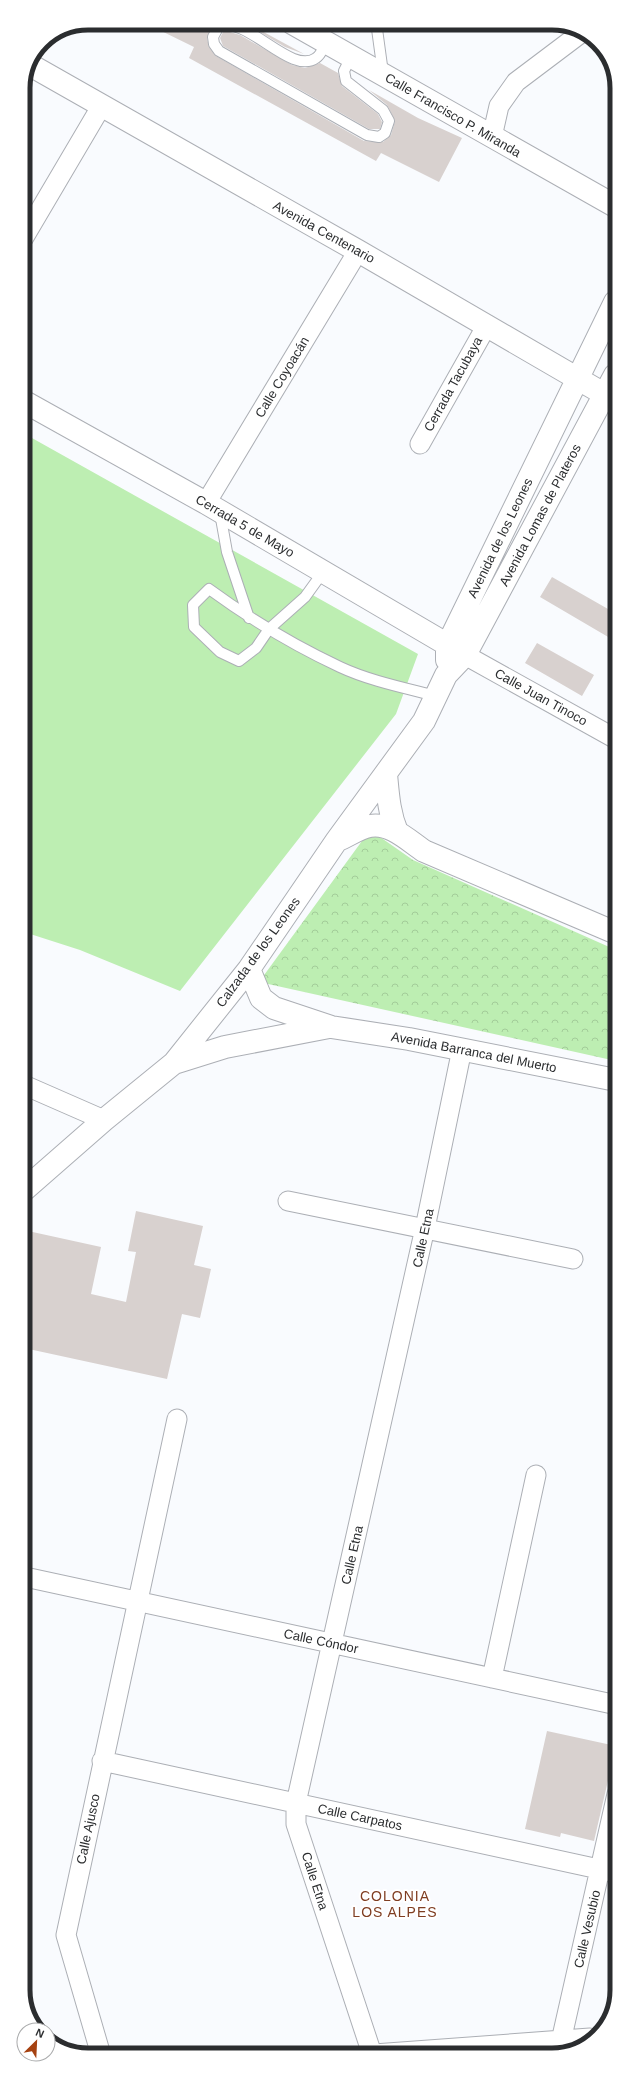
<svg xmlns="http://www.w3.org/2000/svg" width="640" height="2078" font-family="Arial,sans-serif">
<defs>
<pattern id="park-crowns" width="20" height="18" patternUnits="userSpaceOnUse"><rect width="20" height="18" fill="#bdeeb2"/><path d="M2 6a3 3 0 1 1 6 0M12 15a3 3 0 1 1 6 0" fill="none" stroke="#a3cc99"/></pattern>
</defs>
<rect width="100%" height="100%" fill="#f9fbfe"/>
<path fill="url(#park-crowns)" d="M370 830 413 860 616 950V1061L259 982Z"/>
<path fill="#bdeeb2" d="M23 433 418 654 396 714 180 991 80 950 24 932Z"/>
<path fill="#d8d1cf" d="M145 23H213L207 38 209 47 216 56 364 141 383 142 391 135 395 121 387 105 369 90 418 118 462 138 439 182 381 153 376 161 189 58 194 47Z
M245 23H247L304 54 285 47Z
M223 32H230L240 35 292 65 305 68 320 63 338 73 342 86 378 114 382 122 380 129H369L223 46 220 38Z
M552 577 615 613V641L540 597Z
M537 643 594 675 582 696 525 663Z
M136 1211 203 1226 194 1265 211 1269 200 1318 182 1314 167 1379 24 1348V1246L28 1231 101 1247 91 1294 126 1302 136 1252 128 1251Z
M547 1731 616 1746 594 1841 561 1833 560 1837 525 1829Z"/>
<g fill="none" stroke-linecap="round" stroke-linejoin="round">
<g stroke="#acafb5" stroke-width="12">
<path id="service" d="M372 23 377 29 383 73
M326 43C323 48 321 55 316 58 291 76 248 16 219 26L213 37 214 44 219 51 367 135 379 137 385 133 389 121 383 110 346 81 344 71 351 57
M220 513 227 552 249 618
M323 572 305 597 269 629 256 648 239 661 220 652 194 627 193 605 209 589C250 619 293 645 340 667 370 681 405 688 436 696"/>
</g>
<g stroke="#acafb5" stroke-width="21">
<path id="minor" d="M492 137 499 106 516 82 581 33
M23 239 102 105
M420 444 487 325
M206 503 358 251
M465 655 616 739
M24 1085 104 1120
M288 1201 573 1259
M25 1577 617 1705
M492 1678 536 1475
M102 1761 617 1873
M561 2041 617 1794
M372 2054 296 1824V1803L425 1228 462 1049
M374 2054 590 2038
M101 2055 66 1935 177 1419"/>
</g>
<g stroke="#acafb5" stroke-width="24">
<path id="tertiary" d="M292 23 615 206"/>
</g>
<g stroke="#acafb5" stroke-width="24">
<path id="secondary" d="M32 66 358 251 604 394
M23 401 206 503 465 655
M447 660V646L615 302
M386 774C388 795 389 813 397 832
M338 840C348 836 359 828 370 826 390 822 409 841 424 851L616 933
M249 969 261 998 274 1008 331 1027 409 1039 616 1080
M174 1063 225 1047 329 1027
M24 1190 104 1120 174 1063 249 969 337 840 424 721 446 675 465 655 615 375"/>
</g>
<use href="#service" stroke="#fff" stroke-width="10"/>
<use href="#minor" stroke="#fff" stroke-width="19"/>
<use href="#tertiary" stroke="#fff" stroke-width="22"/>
<use href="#secondary" stroke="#fff" stroke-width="22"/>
</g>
<g text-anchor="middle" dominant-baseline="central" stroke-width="4" stroke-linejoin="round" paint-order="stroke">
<g font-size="13" fill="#2b2d2f" stroke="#fff">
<text transform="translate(453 115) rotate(30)">Calle Francisco P. Miranda</text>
<text transform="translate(324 232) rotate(29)">Avenida Centenario</text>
<text transform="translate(282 377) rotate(-59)">Calle Coyoacán</text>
<text transform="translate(453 384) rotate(-61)">Cerrada Tacubaya</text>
<text transform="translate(540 515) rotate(-62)">Avenida Lomas de Plateros</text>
<text transform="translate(245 526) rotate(30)">Cerrada 5 de Mayo</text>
<text transform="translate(500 538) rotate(-64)">Avenida de los Leones</text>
<text transform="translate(541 697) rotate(29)">Calle Juan Tinoco</text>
<text transform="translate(258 952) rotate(-54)">Calzada de los Leones</text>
<text transform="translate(474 1052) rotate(11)">Avenida Barranca del Muerto</text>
<text transform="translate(423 1238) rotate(-78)">Calle Etna</text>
<text transform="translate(352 1555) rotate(-77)">Calle Etna</text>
<text transform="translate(321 1641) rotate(12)">Calle Cóndor</text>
<text transform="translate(360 1817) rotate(12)">Calle Carpatos</text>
<text transform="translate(88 1829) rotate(-78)">Calle Ajusco</text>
<text transform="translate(315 1881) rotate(72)">Calle Etna</text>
<text transform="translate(587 1929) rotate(-77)">Calle Vesubio</text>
</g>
<g font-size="14" letter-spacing="1" fill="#7f3d21" stroke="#fff">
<text x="395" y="1896">COLONIA<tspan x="395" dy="16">LOS ALPES</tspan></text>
</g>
</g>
<path d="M0 0H640V2078H0ZM88 30H552A58 58 0 0 1 610 88V1990A58 58 0 0 1 552 2048H88A58 58 0 0 1 30 1990V88A58 58 0 0 1 88 30Z" fill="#fff" fill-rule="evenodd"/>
<path fill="none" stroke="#2b2d2f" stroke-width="5" d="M88 30H552A58 58 0 0 1 610 88V1990A58 58 0 0 1 552 2048H88A58 58 0 0 1 30 1990V88A58 58 0 0 1 88 30Z"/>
<g transform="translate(36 2042) rotate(24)"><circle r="19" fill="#ffffff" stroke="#aaabac"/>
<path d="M0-3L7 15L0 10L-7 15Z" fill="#a64211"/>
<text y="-6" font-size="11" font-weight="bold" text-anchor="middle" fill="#2b2d2f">N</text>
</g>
</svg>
